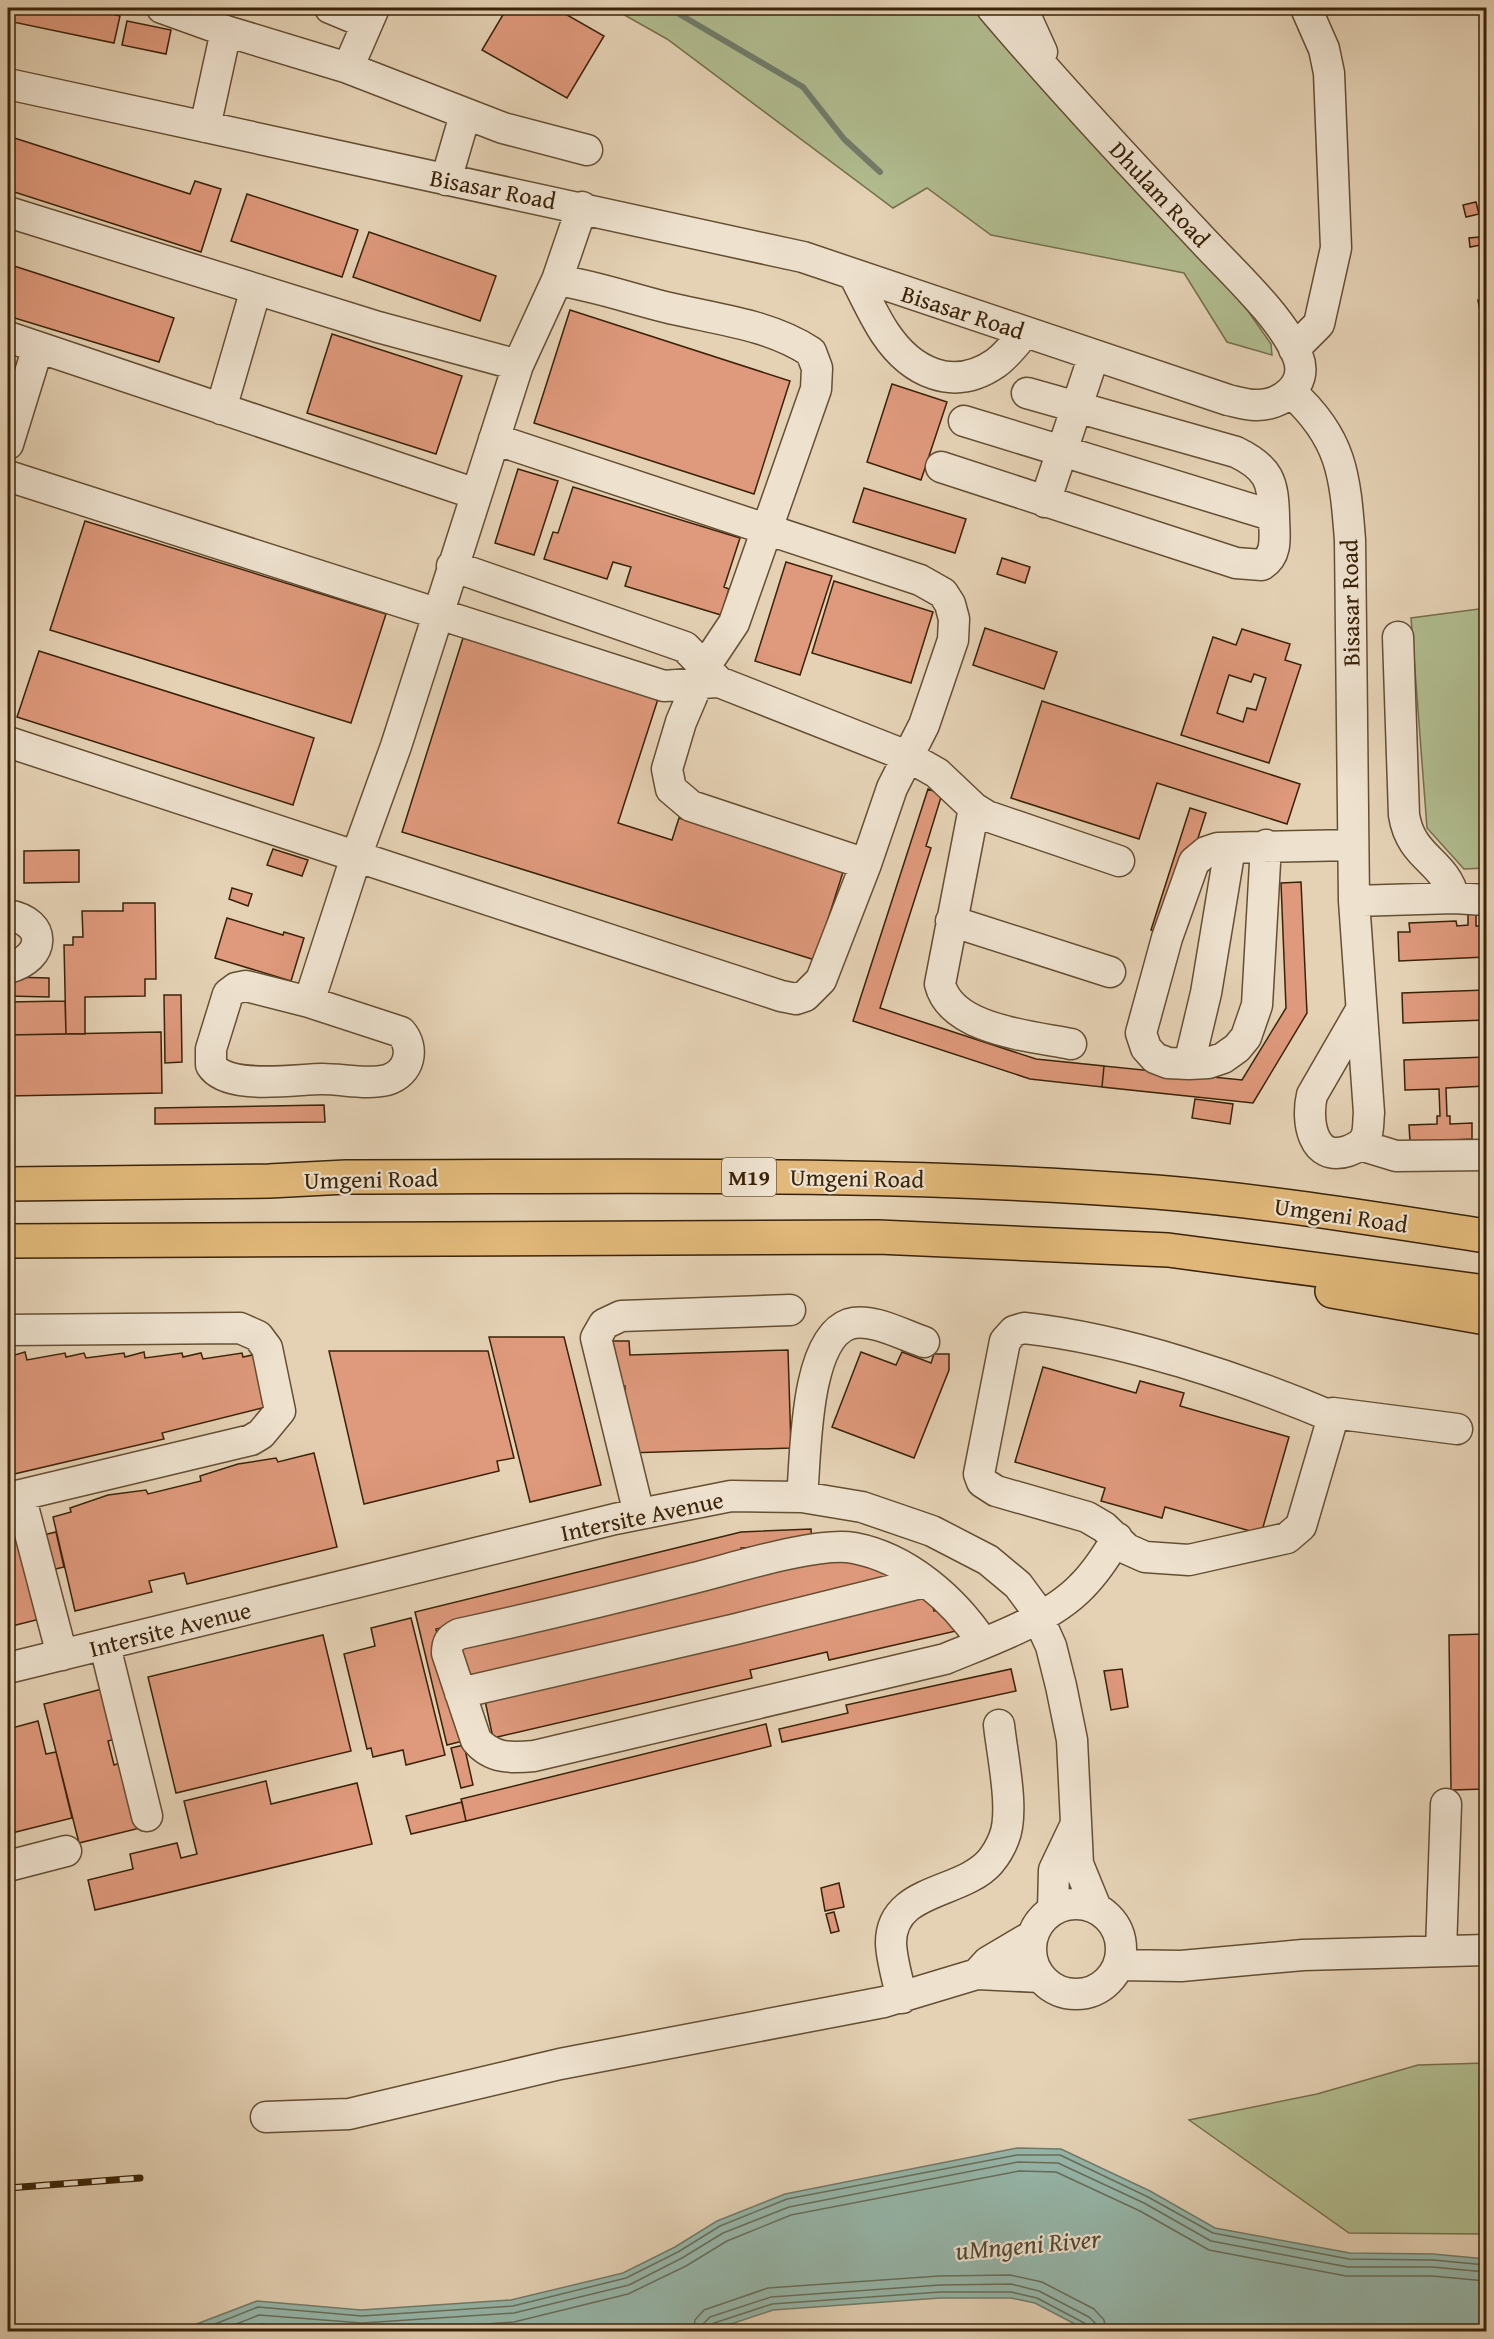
<svg xmlns="http://www.w3.org/2000/svg" width="1494" height="2339" font-family="'Gentium Book Plus',serif">
<rect width="100%" height="100%" fill="#e5d2b5"/>
<filter id="stains"><feTurbulence type="fractalNoise" baseFrequency=".00333" numOctaves="4"/><feColorMatrix values="0 0 0 0 .2 0 0 0 0 .09 0 0 0 0 .02 0 0 0 .5 -.17"/></filter>
<radialGradient id="worn" r=".72"><stop offset=".6" stop-color="#630" stop-opacity="0"/><stop offset="1" stop-color="#630" stop-opacity=".3"/></radialGradient>
<path fill="#b1bd90" stroke="#76704c" stroke-width="1.5" d="M612 8H984L1248 311 1271 344 1272 355 1227 342 1184 273 991 235 927 188 893 208 667 39Z
M1486 608V868L1464 869 1427 828 1411 618Z
M1486 2063V2234L1349 2233 1189 2120 1317 2094 1418 2065Z"/>
<path fill="#96b8ac" stroke="#717c6a" stroke-width="1.5" d="M1017 2148 1061 2149 1150 2191 1215 2228 1350 2253 1433 2254 1486 2259V2331H1088L1035 2303 1011 2298H940L773 2310 707 2332 178 2331 257 2301 361 2310 511 2300 623 2273 675 2247 717 2221 785 2194Z"/>
<g fill="none" stroke-linecap="round" stroke-linejoin="round">
<path stroke="#686e5a" stroke-width="1.5" d="M195 2332 258 2307 362 2316 513 2306 626 2278 678 2252 720 2226 787 2199 1017 2155H1060L1148 2197 1213 2233 1349 2259 1433 2260 1486 2265
M216 2332 259 2315 362 2323 514 2313 629 2285 682 2258 723 2233 789 2207 1018 2162 1058 2163 1144 2203 1211 2241 1348 2267H1432L1486 2272
M241 2332 261 2324 350 2332
M374 2332 514 2322 628 2294 686 2266 727 2241 791 2215 1019 2171 1056 2172 1140 2211 1209 2250 1346 2276H1432L1486 2281
M693 2332 695 2320 704 2310 768 2288 939 2276 1010 2275 1042 2282 1094 2309 1104 2320 1106 2332
M702 2332 704 2323 710 2317 771 2297 940 2285 1011 2284 1039 2291 1089 2317 1096 2324 1097 2332
M709 2332 714 2323 772 2304 940 2292H1011L1037 2298 1086 2324 1090 2332"/>
<path stroke="#717c6a" stroke-width="6" d="M669 8 803 87 844 139 880 172"/>
</g>
<path fill="#df997c" stroke="#3a2308" stroke-width="1.5" fill-rule="evenodd" d="M8 8H100L113 10 112 14 120 16 114 43 8 21Z
M507 8H555L604 36 567 98 482 50Z
M127 21 171 30 166 54 122 45Z
M8 136 190 194 195 181 221 189 201 252 8 190Z
M247 194 358 230 342 277 231 241Z
M1476 202 1479 214 1466 217 1463 205Z
M369 232 496 276 480 321 353 277Z
M1479 237 1481 245 1470 247 1469 238Z
M8 264 174 318 159 362 8 316Z
M1486 298V316L1481 317 1478 300Z
M570 310 790 381 754 494 534 423Z
M332 334 462 376 436 454 307 413Z
M892 384 947 402 921 480 867 462Z
M518 469 558 481 534 555 495 543Z
M573 487 740 538 724 587 729 589 721 615 625 586 631 567 613 562 607 579 544 559 553 532 558 533Z
M864 488 966 519 955 553 853 522Z
M85 521 386 614 351 723 50 630Z
M1002 558 1030 567 1025 583 997 574Z
M786 562 832 576 800 675 755 661Z
M834 581 933 612 911 683 812 653Z
M985 628 1057 652 1044 689 973 665Z
M1242 629 1290 644 1285 660 1301 665 1269 763 1181 735 1213 637 1236 645ZM1254 674 1266 678 1256 710 1247 708 1243 722 1217 713 1229 675 1251 682Z
M463 638 658 699 618 823 672 840 679 818 844 869 815 960 402 832Z
M39 651 314 738 293 805 17 717Z
M1042 701 1300 784 1287 824 1157 783 1139 839 1011 798Z
M928 789 942 794 926 846 931 848 880 1008 1036 1059 1104 1066 1102 1087 1030 1079 853 1021Z
M1190 808 1206 813 1167 935 1151 930Z
M273 849 308 860 302 876 267 865Z
M79 850V882L24 883V851Z
M1301 882 1307 1013 1253 1103 1102 1087 1104 1066 1242 1080 1286 1008 1281 883Z
M232 888 252 894 248 906 229 899Z
M123 903H155L156 979H145V996L85 997V1034H66L64 945H73V937H83L82 911H123Z
M1476 907V926H1486V957L1399 961 1398 932H1410L1409 923 1456 921 1457 926 1468 925V908Z
M227 918 283 935 284 932 304 938 291 981 215 958Z
M8 977 49 978V997L8 996Z
M1486 990V1020L1403 1023 1402 993Z
M164 995H181L182 1062 165 1063Z
M65 1001 66 1034 8 1035V1002Z
M161 1032 162 1093 8 1096V1035Z
M1486 1057V1086L1446 1088 1447 1116H1450V1124L1472 1123V1139L1410 1142 1409 1125 1437 1124V1116H1440L1439 1089 1405 1090 1404 1060Z
M1195 1099 1233 1104 1230 1124 1192 1118Z
M324 1105 325 1122 155 1124V1108Z
M489 1337H564L601 1485 530 1502Z
M613 1341H629L630 1355 788 1350 791 1448 627 1453 625 1386 614 1387Z
M329 1351H488L514 1458 497 1461 499 1471 364 1504Z
M25 1352 27 1360 65 1353 66 1357 84 1353 86 1358 124 1353 125 1357 144 1352 145 1358 182 1353 183 1357 201 1353 203 1359 242 1353 243 1357 261 1353 274 1405 162 1433 164 1439 14 1474 13 1469 8 1470V1357Z
M861 1352 896 1365 902 1352 931 1363 934 1354H949V1370L914 1458 832 1427Z
M1043 1367 1136 1393 1140 1381 1184 1393 1180 1406 1289 1437 1261 1534 1165 1507 1162 1518 1101 1501 1105 1488 1015 1462Z
M314 1453 337 1547 187 1584 184 1573 149 1581 152 1592 75 1611 53 1517 71 1512 70 1508 108 1495 146 1490 148 1494 201 1481 200 1476 238 1464 276 1458 278 1462Z
M18 1525 40 1619 8 1627V1528Z
M811 1529 812 1545 741 1548 742 1554 436 1629 463 1741 447 1745 415 1612 741 1532Z
M56 1532 64 1567 31 1575 22 1540Z
M862 1552 901 1582 466 1682 456 1640Z
M930 1592 934 1611 951 1607 956 1631 829 1660 827 1652 750 1670 752 1678 493 1738 484 1696Z
M411 1618 445 1755 406 1765 403 1750 373 1757 371 1748 367 1749 344 1654 375 1646 371 1628Z
M1486 1634V1789L1451 1790 1449 1635Z
M323 1635 351 1751 176 1793 148 1677Z
M1011 1669 1016 1691 782 1742 779 1729 848 1713 846 1705Z
M1122 1669 1128 1707 1111 1710 1104 1671Z
M106 1688 119 1738 108 1741 114 1765 123 1762 140 1828 79 1843 44 1704Z
M38 1721 46 1754 56 1752 72 1818 8 1834V1729Z
M766 1724 771 1746 466 1821 461 1799Z
M464 1745 473 1785 461 1788 451 1748Z
M266 1781 271 1804 357 1783 372 1844 95 1910 88 1880 133 1869 130 1854 177 1843 181 1858 197 1854 184 1801Z
M462 1802 466 1821 411 1834 406 1816Z
M839 1883 844 1907 825 1911 821 1888Z
M834 1912 839 1931 831 1933 826 1914Z"/>
<g fill="none" stroke-linecap="round" stroke-linejoin="round">
<g stroke="#654f33" stroke-width="33">
<path id="minor" d="M162 8 226 31 348 68 374 8
M330 8 366 23
M1022 8 1042 52
M348 68 503 128 587 150
M8 84 803 257 1228 400C1237 402 1247 405 1255 405 1281 406 1309 385 1298 357 1284 318 1226 266 1197 234 1127 160 1058 86 992 8
M205 127 226 31
M446 180 465 115
M8 212 378 327 518 365
M854 275C864 294 873 315 885 333 911 372 953 393 996 363 1007 355 1016 343 1025 332
M557 280C595 286 629 298 665 307 714 319 769 324 811 352L817 368 816 389 734 623 704 668 681 722 667 769 671 789 691 806 866 864
M8 337 476 494
M1294 349 1319 324 1336 248 1329 73 1324 49 1306 8
M1291 392C1342 438 1345 475 1350 540L1354 901 1369 1113C1368 1120 1369 1130 1366 1137 1363 1144 1356 1148 1348 1151 1312 1163 1306 1120 1312 1095L1361 1010
M1027 393 1236 452C1269 468 1273 481 1274 516
M221 409 256 289
M8 444 38 347
M941 467 1236 563 1262 565C1279 554 1274 534 1274 516L964 421
M8 476 664 686 716 682
M1045 502 1094 355
M452 566 685 647 719 682 907 756 937 773 974 808 987 816 1119 861
M1398 637 1404 815C1411 859 1445 860 1454 898
M8 742 781 996 796 999 805 996 821 980 866 864 892 788 924 725 953 640 954 619 950 604 943 593 920 580 494 439
M974 808 940 984C951 1030 1031 1036 1071 1044
M1266 845 1257 1005 1246 1037 1237 1048 1223 1058 1208 1063 1189 1064 1168 1063 1155 1058 1146 1048 1141 1033 1167 938 1194 862 1206 852 1218 848 1353 845
M1354 901 1454 898 1486 900
M8 915C48 922 46 958 8 968
M951 921 1110 972
M246 986 309 1002 401 1032C415 1048 410 1073 387 1080 367 1085 343 1079 322 1079 296 1079 227 1091 211 1065V1049L228 994 236 988Z
M309 1002 356 857 396 746 518 365 557 280 582 207
M1189 1064 1206 993 1230 848
M1360 1145 1396 1156 1486 1155
M8 1330 240 1328 258 1336 267 1348 280 1411 261 1434 251 1440 8 1498
M1333 1417C1241 1378 1124 1339 1024 1328L1014 1331 1005 1341 979 1474 982 1482 996 1491 1087 1517 1104 1527 1127 1549 1145 1557 1189 1560 1287 1538 1301 1526 1333 1417V1413L1457 1429
M20 1495 62 1655
M802 1497C806 1457 804 1340 849 1324 871 1317 903 1335 924 1342
M639 1514 596 1338 604 1324 621 1316 790 1310
M983 1643C954 1599 907 1558 854 1548 818 1541 731 1569 694 1578 616 1598 537 1617 459 1634 449 1639 447 1643 447 1653L476 1740C492 1759 511 1758 534 1756L945 1659C988 1641 1050 1620 1082 1586 1096 1572 1107 1555 1117 1538
M105 1646 147 1816
M8 1668 615 1519 731 1496 802 1497 862 1507 932 1531 988 1560 1018 1585 1032 1604 1051 1646 1061 1686 1072 1740 1078 1864 1096 1908
M460 1693 736 1629 925 1582
M8 1866 66 1851
M1031 1949a45 45 0 1 1 90 0a45 45 0 1 1-90 0Z
M1053 1910 1054 1870 1074 1828
M1441 1951 1446 1804
M1118 1965 1181 1966 1303 1955 1486 1950
M977 1974 988 1962 1032 1936
M902 1998C898 1981 892 1962 891 1944 890 1888 961 1895 990 1862 995 1856 1001 1846 1004 1838 1015 1812 1002 1754 999 1725
M266 2117 349 2114 560 2064 884 2002 977 1974 1040 1977"/>
</g>
<g stroke="#3a2308" stroke-width="36">
<path id="highway" d="M8 1184 269 1181 346 1177C616 1177 886 1171 1156 1192 1267 1201 1377 1219 1486 1236
M8 1241 878 1237 1168 1250 1486 1292
M1332 1291 1486 1318"/>
</g>
<use href="#minor" stroke="#eee2cf" stroke-width="30"/>
<use href="#highway" stroke="#e2b97a" stroke-width="33"/>
<g stroke="#3a2308" stroke-width="7">
<path id="rail" d="M8 2188 140 2178"/>
</g>
<use href="#rail" stroke="#eee2cf" stroke-width="4.5" stroke-dasharray="14" stroke-linecap="butt"/>
</g>
<g text-anchor="middle" dominant-baseline="central" stroke-width="4.5" stroke-linejoin="round" paint-order="stroke">
<rect fill="#eee2cf" stroke="#705c44" stroke-width="1.5" x="722" y="1158" width="54" height="38" rx="4.5"/>
<g font-size="22" font-weight="bold" fill="#3a2308">
<text x="749" y="1177">M19</text>
</g>
<g font-size="24" fill="#3a2308" stroke="#eee2cf">
<text transform="translate(493 189) rotate(11)">Bisasar Road</text>
<text transform="translate(1160 194) rotate(47)">Dhulam Road</text>
<text transform="translate(963 312) rotate(18)">Bisasar Road</text>
<text transform="translate(1350 603) rotate(-91)">Bisasar Road</text>
<text transform="translate(857 1178) rotate(1)">Umgeni Road</text>
<text transform="translate(371 1179) rotate(-1)">Umgeni Road</text>
<text transform="translate(1341 1215) rotate(8)">Umgeni Road</text>
<text transform="translate(642 1516) rotate(-12)">Intersite Avenue</text>
<text transform="translate(170 1629) rotate(-14)">Intersite Avenue</text>
</g>
<g font-size="26" font-style="italic" fill="#514831" stroke="#eee2cf">
<text transform="translate(1028 2244) rotate(-5)">uMngeni River</text>
</g>
</g>
<rect width="1494" height="2339" fill="none" stroke="#e5d2b5" stroke-width="30"/>
<rect x="9" y="9" width="1476" height="2321" fill="none" stroke="#3a2308" stroke-width="3"/>
<rect x="15" y="15" width="1464" height="2309" fill="none" stroke="#3a2308" stroke-width="1.5"/>
<rect width="100%" height="100%" filter="url(#stains)"/>
<rect width="100%" height="100%" fill="url(#worn)"/>
</svg>
